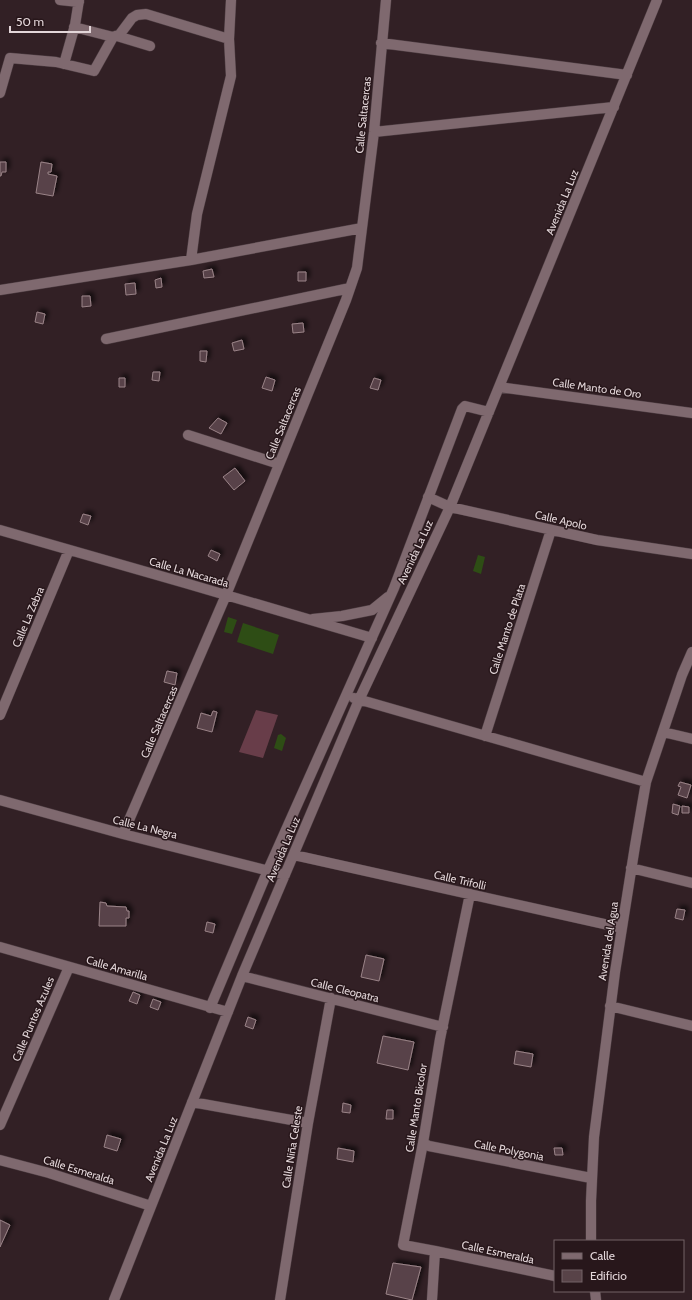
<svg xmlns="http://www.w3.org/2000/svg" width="692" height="1300" font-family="Cabin,sans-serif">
<defs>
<filter id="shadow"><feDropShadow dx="3.5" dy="-3.5" stdDeviation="2" flood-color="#0009"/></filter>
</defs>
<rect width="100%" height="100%" fill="#322025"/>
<path fill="#683d49" d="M256 710 278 715 263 758 239 752Z"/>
<path fill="#2e4d15" d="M478 555 485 557 481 574 473 571Z
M228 617 237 620 232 634 224 632Z
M243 623 279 635 273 654 237 642Z
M281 734 286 738 282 751 274 748 278 735Z"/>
<path fill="#584348" stroke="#9a8388" filter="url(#shadow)" d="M0 162H6V172H2L1 176H0Z
M41 162 52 164 51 172H48V174L57 176 53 196 36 193Z
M212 269 214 277 204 278 203 271Z
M298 272H306V281H298Z
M161 278 162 287 156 288 155 280Z
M135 283 136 294 126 295 125 284Z
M82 296H90L91 306 82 307Z
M37 312 45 314 43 324 35 322Z
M303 323 304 332 293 333 292 324Z
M242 340 244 349 234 351 232 343Z
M200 351H207L206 362 200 361Z
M153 372H160L159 381 152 380Z
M266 377 275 380 272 391 262 388Z
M119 378H125V387H119Z
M374 378 381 380 378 390 370 388Z
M218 418 227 423 221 434 209 428Z
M235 468 245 481 234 490 223 477Z
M83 514 91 516 88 525 80 522Z
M211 550 220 554 217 561 208 556Z
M167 671 177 673 175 685 164 682Z
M213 711 217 712 212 732 197 728 201 713 211 716Z
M680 782 691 785 687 798 678 795 681 787 678 786Z
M673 804 680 806 678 815 672 813Z
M682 806 689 807V813H682Z
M100 902 106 903 107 906 126 907 127 911H129V918H126V926H99Z
M677 909 685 910 683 920 675 918Z
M207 922 215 924 213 933 205 931Z
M366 955 384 959 379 981 361 977Z
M133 992 140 995 137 1004 129 1001Z
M153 999 161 1002 158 1010 150 1007Z
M248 1017 256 1020 253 1029 245 1026Z
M383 1036 414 1042 408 1070 377 1063Z
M516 1051 533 1054 531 1067 514 1064Z
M343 1103 351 1105 350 1113 342 1112Z
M387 1110H393V1119H386Z
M107 1135 121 1139 117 1151 104 1147Z
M338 1148 354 1151 353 1162 337 1159Z
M554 1148H562L563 1155H555Z
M0 1220 10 1225 0 1247Z
M393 1263 421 1267 412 1300 386 1294Z"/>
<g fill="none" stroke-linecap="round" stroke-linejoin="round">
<g stroke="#4e3e43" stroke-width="11">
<path id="minor" d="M60 0 79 2
M74 27 113 37 120 34 132 18 137 15 146 14 229 39
M117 36 150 46
M381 43 627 75
M64 64 75 25 79 0
M0 93 10 58 56 62 94 71 113 37
M374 132 614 107
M191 260 197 214 231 76 229 39 231 0
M0 290 191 260 362 228
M106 339 350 288
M499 387 692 413
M188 435 279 464
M428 497 450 507 597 540 692 554
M0 530 185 583 372 638
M313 619 342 616 372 610 388 597
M354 698 646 782
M0 715 69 550
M663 732 692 739
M485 736 551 530
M0 800 123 834 285 875
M123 834 226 595 346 300 357 268 374 132 386 0
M294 855 622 928
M631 868 692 883
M0 947 228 1012
M242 976 443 1027
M610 1006 692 1026
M210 1008 268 870 394 588 462 409 465 406 489 412
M192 1102 308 1123
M0 1125 69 967
M423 1143 429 1146 591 1178
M0 1160 49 1173 151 1206
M591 1241V1201L594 1137 615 972 635 846 646 782 682 675 692 652
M435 1251 555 1276
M595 1291 596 1300
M114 1300 242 976 359 700 450 507 657 0
M280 1300 308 1123 331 998
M432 1300 435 1251 403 1245 423 1143 440 1039 470 894"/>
</g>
<use href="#minor" stroke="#7f696f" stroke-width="10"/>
</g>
<g text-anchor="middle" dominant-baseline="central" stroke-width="3" stroke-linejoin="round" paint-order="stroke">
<g font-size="11" fill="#e3d6d9" stroke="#28171b">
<text transform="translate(363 115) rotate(-84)">Calle Saltacercas</text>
<text transform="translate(562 202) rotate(-68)">Avenida La Luz</text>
<text transform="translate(597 388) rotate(8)">Calle Manto de Oro</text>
<text transform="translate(283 423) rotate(-68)">Calle Saltacercas</text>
<text transform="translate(561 520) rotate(13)">Calle Apolo</text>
<text transform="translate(415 552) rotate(-65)">Avenida La Luz</text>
<text transform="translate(189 572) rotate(16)">Calle La Nacarada</text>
<text transform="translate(28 617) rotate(-67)">Calle La Zebra</text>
<text transform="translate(507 629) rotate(-72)">Calle Manto de Plata</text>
<text transform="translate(159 722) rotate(-67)">Calle Saltacercas</text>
<text transform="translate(145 827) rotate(14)">Calle La Negra</text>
<text transform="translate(283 849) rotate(-67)">Avenida La Luz</text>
<text transform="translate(460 880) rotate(13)">Calle Trifolli</text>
<text transform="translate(608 941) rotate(-81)">Avenida del Agua</text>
<text transform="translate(117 968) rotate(16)">Calle Amarilla</text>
<text transform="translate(345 990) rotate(14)">Calle Cleopatra</text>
<text transform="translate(33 1019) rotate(-67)">Calle Puntos Azules</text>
<text transform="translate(416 1108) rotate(-81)">Calle Manto Bicolor</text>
<text transform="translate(292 1147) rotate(-81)">Calle Niña Celeste</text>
<text transform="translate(161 1149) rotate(-68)">Avenida La Luz</text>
<text transform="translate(509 1150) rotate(11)">Calle Polygonia</text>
<text transform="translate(79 1170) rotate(17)">Calle Esmeralda</text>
<text transform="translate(498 1252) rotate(12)">Calle Esmeralda</text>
</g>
</g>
<rect x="554" y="1240" width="130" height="52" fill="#28171b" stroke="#736367"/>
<rect x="562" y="1253" width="20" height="6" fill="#7f696f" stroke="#736367"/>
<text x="590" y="1260" font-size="12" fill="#e3d6d9">Calle</text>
<rect x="562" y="1270" width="20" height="12" fill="#584348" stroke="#736367"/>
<text x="590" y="1280" font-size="12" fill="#e3d6d9">Edificio</text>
<path d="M10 26v6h80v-6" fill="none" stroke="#e3d6d9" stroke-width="2"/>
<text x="16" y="26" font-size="12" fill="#e3d6d9" stroke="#28171b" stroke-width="3" paint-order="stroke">50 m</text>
</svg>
